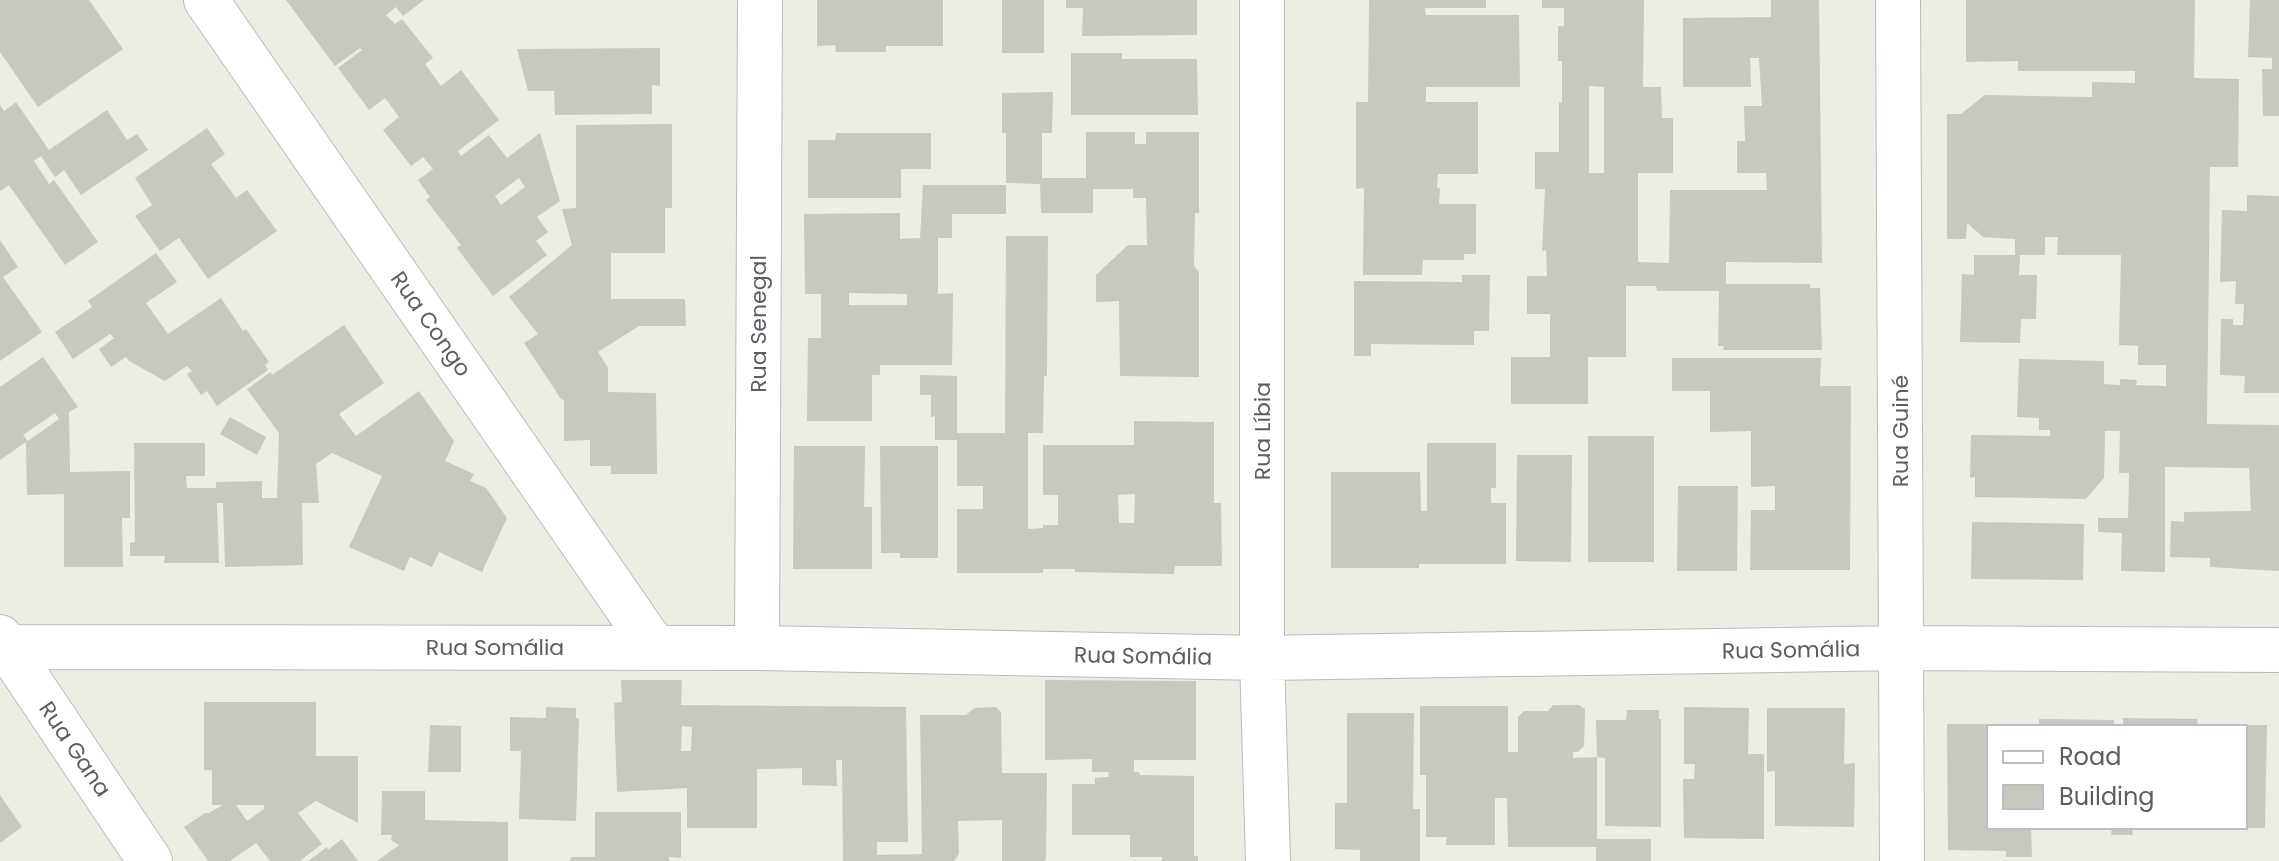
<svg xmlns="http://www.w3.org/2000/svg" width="2279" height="861" font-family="Poppins,sans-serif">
<rect width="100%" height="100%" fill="#edede3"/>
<path fill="#c8c7c0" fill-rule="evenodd" d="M0 0H89L123 49 38 107 0 52Z
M286 0H424L403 16 396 7 386 15 395 24 402 19 433 58 425 64 441 86 461 70 499 120 458 151 461 156 489 135 507 158 540 133 560 201 537 217 548 232 536 241 547 255 493 296 457 248 461 245 426 200 430 197 418 180 433 169 423 157 411 166 383 130 399 117 385 98 369 110 338 68 362 50 360 48 335 66ZM519 178 525 187 501 205 495 196Z
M817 0H943V46H886V52H836L835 45 817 46Z
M1002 0H1044V53H1002Z
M1066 0H1197V35L1082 36 1083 8H1066Z
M1369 0H1486V8H1425L1426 15H1519L1520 87H1426V102H1478V174H1438L1437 188H1440L1439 204H1476V254H1464V260H1423L1422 275H1363L1364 188 1356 189V102H1368Z
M1542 0H1644L1643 87H1661L1662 118H1673V173H1638V262L1669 263 1670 190H1767L1766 173H1737V141H1745L1744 106H1762L1759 58H1750L1751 87H1683V18L1771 17V0H1819L1822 263 1726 262V284H1810V288H1820L1822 350H1723L1724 346H1718L1719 291H1657L1656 286H1626V357H1588V404H1511V357H1550V314H1527V276H1547L1546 250 1542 251 1545 189H1535V152H1559V102L1562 103V61H1558V26H1564V8H1542ZM1589 86 1604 87V173H1589Z
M1966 0H2195L2194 78 2239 79 2238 167H2210L2207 424 2279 425V571L2210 567V558L2170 557 2171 521 2184 522V512L2251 511 2249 468 2165 467V572L2121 571 2122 533 2098 532V518H2128L2129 473H2119L2120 431H2105L2104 478 2086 499 1975 497V477L1970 478 1971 435 2050 436V430H2039V418L2017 417 2019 359 2104 361V384L2120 385V379L2137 380 2136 385 2166 386V365H2138V346L2119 345 2121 255H2057L2058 237H2045V255H2020L2019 275H2037L2036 319H2021L2020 343 1960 342 1962 274 1974 275V255H2015V239L1983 237 1967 223 1966 239H1947V114H1961L1985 95 2092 97V82L2135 83V71H2018V61L1966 62Z
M2250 0H2279V116H2263L2262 69H2272V58L2248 57Z
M660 48V86L652 85V114L555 115 554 91H528L517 49Z
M1071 53H1122V59H1197L1198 115H1071Z
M1053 92 1052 133H1042V178H1086V132H1135V144H1146V132H1199V213H1195L1194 266 1199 272V377L1120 376 1119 301 1096 302V275L1128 245H1147L1146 198H1133V189H1093V213H1041L1040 184 1006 183V133H1002V93Z
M16 102 49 150 107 110 127 140 137 134 148 150 81 195 64 170 55 177 41 156 34 161 49 184 54 180 98 242 65 265 9 185 0 191V105L4 111Z
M672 124V208H665V253H611V299H685L686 326H639L598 352 608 368V392L656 393 657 474H611V466H590V440L564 441V400L561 399 524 343 538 334 509 297 572 245 562 209 576 208V125Z
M207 128 225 154 211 164 236 198 247 190 277 231 208 279 179 238 160 251 135 216 152 205 135 178Z
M836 133H931V169H901V198H808V140H835Z
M923 185H1006V214H952V238H938V294L953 293 952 365H880V375H872V421H807L808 338H821V294H805L804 214 900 213V239L920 238ZM849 293 907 294V305H849Z
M2247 195 2279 196V393H2244L2245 376 2220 375 2221 319H2233V325H2243L2244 304H2235L2236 281 2220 282 2222 210 2247 211Z
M1006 236H1048L1047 376H1044L1043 433H1028V529L1043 528V525H1058V495H1043V445H1134V421L1214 422V503H1221L1222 566H1175L1174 574 1075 572V569H1043V573H957V509H983V486H957V440H935V416L931 417V395H920V375L957 376V433H1005ZM1135 494 1134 523H1119L1118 495Z
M0 240 18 267 3 277 42 332 0 361Z
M156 253 177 282 146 303 168 334 221 298 243 331 246 329 269 362 265 365 268 370 217 406 207 391 201 395 187 374 192 371 187 366 165 381 129 361 126 357 111 367 99 349 114 338 110 334 73 359 55 332 92 307 88 301Z
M1462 275H1490L1489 331H1474V345L1371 344V356H1354V281L1462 282Z
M344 325 384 383 339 414 356 436 419 391 454 441 445 461 474 474 470 481 486 488 507 518 482 572 439 552 432 567 410 557 404 571 349 547 382 476 332 453 316 464 319 503H302L303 565 225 567 223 503H217L219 563H164L165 556H130V543L135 542 134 443H205V476H186L187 488H216V482L262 481V498H277L279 433 247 389 271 372 272 375Z
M43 357 78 407 69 412 70 472 130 471V518H122L123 567H64V494L27 495 26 442 0 460V387ZM55 413 59 419 28 441 23 435Z
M1672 358H1821L1820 386H1851L1850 570H1750L1751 510H1775V486L1751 487V431L1710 432V391H1672Z
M230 417 266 437 257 455 220 434Z
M1588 436H1654V562H1588Z
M1427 443H1496V488H1491V503H1506V564H1419V568H1331V472H1420L1421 511H1427Z
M794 446H865L864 507H872V569H793Z
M880 446H938V558H900V553H881Z
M1517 455H1572L1571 562 1516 561Z
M1678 486H1738L1737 571H1677Z
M1972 522 2084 524 2083 580 1971 579Z
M621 680H682L681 705 906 707 908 842H877V855L922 854 920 715H966L974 708 996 707 1001 712 1002 773H1047L1046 858 1044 861H1002V820L958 821 959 854 954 861H843L842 760H836L837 786 802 785V768L757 769V828H687V788L617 792 614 703 622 702ZM682 726 692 727 691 751H681Z
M1045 680 1196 681V760H1134V772H1139L1140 775 1194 776V856H1198V861H1162V857H1130V835H1072V784H1095V778L1109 777 1108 772H1092V759L1045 760Z
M204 702H316V756H358V823L316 801 298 813 322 844 300 861H270L256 843 230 861H208L184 827 205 813H209L223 805H212V770H204ZM236 805H264V809L247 821Z
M1553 705H1579L1585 709 1584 746 1578 752H1573V758L1597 757V839H1651V861H1596V847H1508L1507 798H1495V845H1446L1447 837H1426V775H1420V706H1508V752H1518V717L1524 711H1548Z
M546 707 576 708V718L579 719 576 821 519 819 521 751H510V717L546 718Z
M1684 707 1749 708 1748 754H1764V839L1684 838 1683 779H1694L1695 764H1684Z
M1767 708H1845L1844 764 1855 763 1854 827 1775 826V771L1767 772Z
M1627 710H1659V719H1661V827L1605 826V758L1597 757 1596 720H1626Z
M1347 713H1414L1413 809H1420V861H1360V850L1335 849V803H1347Z
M2123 718 2197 719 2198 727H2123Z
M2039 719 2114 720V727H2039Z
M1947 724H1989V827H2031L2032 857H2006V851L1948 850Z
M430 725 461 726V772H428Z
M2245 725H2267L2265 828H2245Z
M382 791H425V820L508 822V861H377L399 845 391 840 392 835H381Z
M0 795 22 827 0 843Z
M595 812H681V858L669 857V861H570L571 857H595Z
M2112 827H2132L2133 835H2111Z
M342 839 358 861H308L327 847 328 850Z"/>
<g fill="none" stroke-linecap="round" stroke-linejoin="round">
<g stroke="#babbc1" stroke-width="46">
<path id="minor" d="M206 0 655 648
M1262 0V658L1268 861
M1898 0 1902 861
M0 637 150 861
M7 647 757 648 1262 658 1901 648 2279 650
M757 648 760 0"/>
</g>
<use href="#minor" stroke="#fff" stroke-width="44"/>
</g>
<g text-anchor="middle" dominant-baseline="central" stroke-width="7" stroke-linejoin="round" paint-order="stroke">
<g font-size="22" fill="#5b5d63" stroke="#fff">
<text transform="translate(431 324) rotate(55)">Rua Congo</text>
<text transform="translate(758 324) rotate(-90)">Rua Senegal</text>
<text transform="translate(1262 431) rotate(-90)">Rua Líbia</text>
<text transform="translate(1900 431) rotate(-90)">Rua Guiné</text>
<text x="495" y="647">Rua Somália</text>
<text transform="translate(1791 650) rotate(-1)">Rua Somália</text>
<text transform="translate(1143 656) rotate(1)">Rua Somália</text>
<text transform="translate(75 749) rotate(56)">Rua Gana</text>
</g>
</g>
<rect x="1987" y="725" width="260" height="104" fill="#ffffff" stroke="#bdbec1" stroke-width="2"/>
<rect x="2003" y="751" width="40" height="12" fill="#ffffff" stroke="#bdbec1" stroke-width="2"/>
<text x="2059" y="765" font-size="24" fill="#5b5d63">Road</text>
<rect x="2003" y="785" width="40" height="24" fill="#c8c7c0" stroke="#bdbec1" stroke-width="2"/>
<text x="2059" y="805" font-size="24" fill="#5b5d63">Building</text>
</svg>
